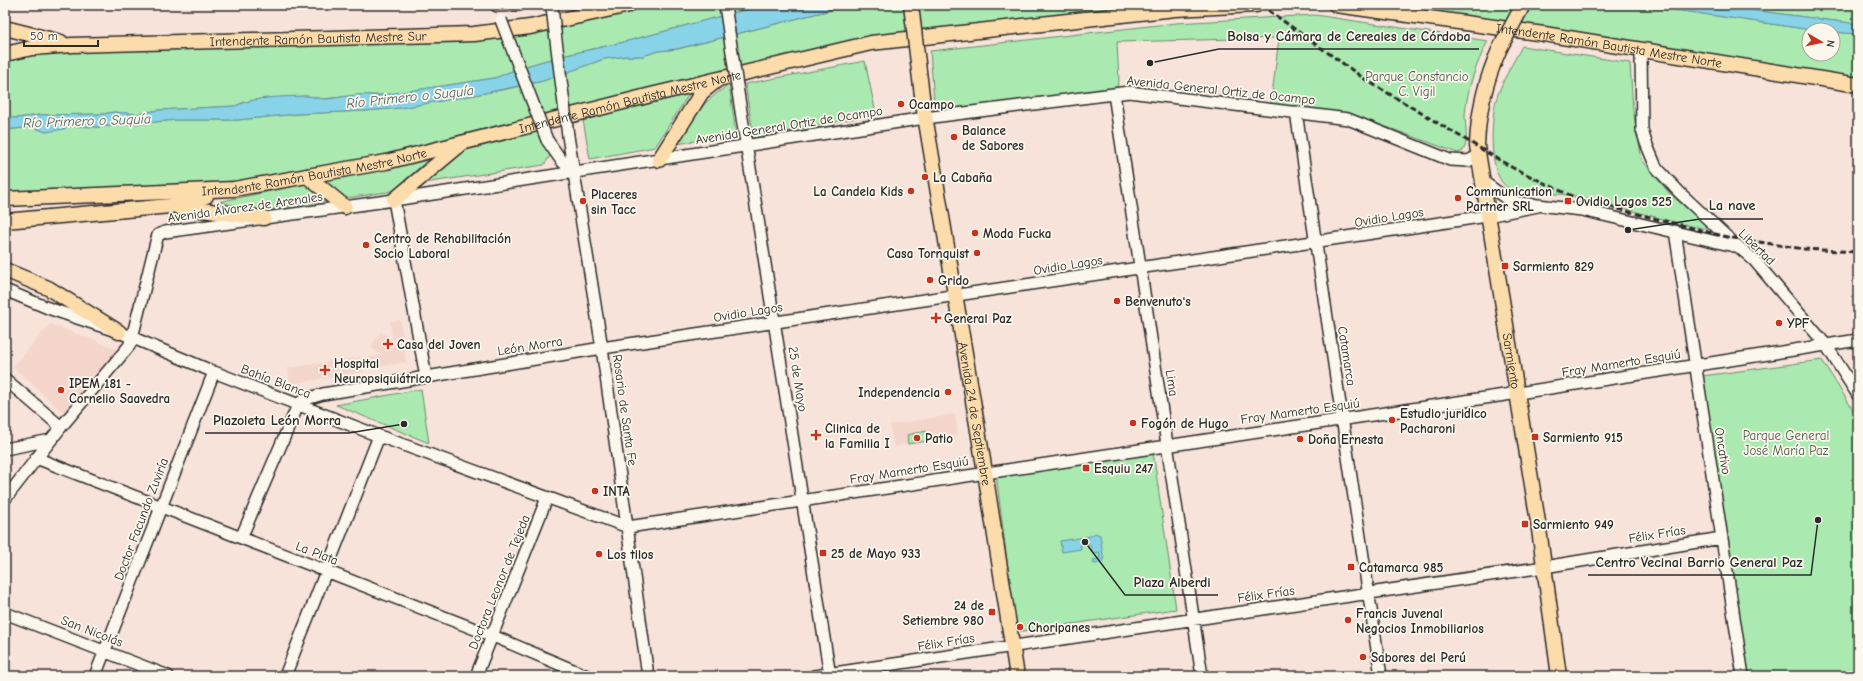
<svg xmlns="http://www.w3.org/2000/svg" width="1863" height="681" font-family="'Comic Neue',sans-serif">
<rect width="100%" height="100%" fill="#f7e3d9"/>
<filter id="ink" filterUnits="userSpaceOnUse"><feTurbulence type="fractalNoise" baseFrequency=".025" numOctaves="2"/><feDisplacementMap in="SourceGraphic" scale="8" xChannelSelector="R" yChannelSelector="G"/><feConvolveMatrix kernelMatrix="1 2 1 2 8 2 1 2 1" color-interpolation-filters="sRGB"/></filter>
<g filter="url(#ink)">
<path fill="#f4d5cc" d="M400 320 406 362 366 369 364 358 382 355 371 347 381 332 393 340 390 321Z
M50 324 117 349 65 414 13 367Z
M361 357 363 372 290 384 288 368Z
M955 414 958 435 894 447 890 425Z"/>
<path fill="#aae9b0" stroke="#6a8a6e" d="M629 5H765C718 16 671 30 624 42 581 52 535 60 495 78L384 95H361L323 99 308 96 269 98 244 102 236 106 159 110 137 114 114 112 103 114 39 115 18 118 5 117V54L474 34Z
M850 5H1256L896 39 234 189 5 199V130L33 127 46 132 68 126 99 127 177 120H238L297 114 365 111 400 108 507 89 543 81 604 59 627 56H643L658 51 678 49Z
M1336 5H1642L1812 30H1809V54H1833V32L1858 34V85Z
M1713 5H1858V24Z
M1315 15 1488 41C1476 64 1467 89 1465 115 1465 126 1469 141 1463 151L1458 153 1370 121 1271 103 1279 38 1117 42 1119 81 1114 94 935 115 930 51 1176 23Z
M1522 46 1630 63 1633 110 1642 160 1670 194 1712 230C1668 223 1628 208 1585 198 1575 196 1565 194 1555 194 1540 192 1524 195 1510 189 1487 178 1491 121 1496 100 1502 81 1513 63 1522 46Z
M865 61 876 114 754 138 745 84Z
M729 84 736 134 677 144 705 103Z
M689 94 655 147 590 159 583 120Z
M540 130 550 156 544 165 424 183 454 150Z
M430 158 393 191 261 211 218 202Z
M1822 360 1858 418V676H1746L1702 376Z
M421 389 429 443 336 405Z
M926 431 928 441 908 444 907 435Z
M1153 452 1176 609 1016 632 996 474Z"/>
<path fill="#88d3e8" stroke="#63909c" d="M765 5H850L677 49 658 51 643 56H627L604 59 543 81 470 96 400 108 365 111 297 114 238 120H177L99 127 68 126 64 129 46 132 33 127 5 130V117L17 118 39 115 103 114 114 112 137 114 159 110 235 106C258 96 282 97 306 96 312 96 319 99 325 99 341 98 359 92 375 96L495 78C535 60 581 52 624 42 671 30 718 16 765 5Z
M1642 5H1713L1858 24V34L1833 32V30H1812Z
M1095 533 1100 535 1104 562 1094 564 1093 560 1100 559 1099 552 1092 553 1090 544 1080 545 1081 549 1062 552 1060 541 1091 536Z"/>
<g fill="none" stroke-linecap="round" stroke-linejoin="round">
<g stroke="#2b2b2b" stroke-width="14">
<path id="minor" d="M497 6 519 5
M1641 50 1642 130 1646 143 1656 167 1679 192 1727 237 1754 260 1826 345 1858 395
M737 86 830 676
M1114 94 1202 676
M1296 112 1381 676
M568 136 602 348 648 676
M547 140 561 160 573 172
M1482 181 1510 201 1520 203 1582 210 1734 246
M394 200 426 377
M1675 231 1743 676
M5 290 48 308 119 332 214 372 379 436 628 527 1518 393 1858 340
M5 379 61 427
M5 449 51 440
M36 458 493 636 587 676
M5 499 61 427 129 346 132 338 156 242 158 235 165 232 394 200 925 118 1129 92 1348 119 1450 160 1468 161 1478 156
M241 538 298 405 303 400 323 394 602 348 1487 216 1538 206
M5 613 168 676
M95 676 214 372
M285 676 379 436
M476 676 547 498
M814 676 1544 567 1722 538"/>
</g>
<g stroke="#2b2b2b" stroke-width="17">
<g id="major">
<path id="s1" d="M1336 5 1544 34 1858 85"/>
<path d="M5 28 61 42"/>
<path id="s2" d="M1500 48C1485 81 1478 111 1477 146L1538 522 1559 676"/>
<path id="s3" d="M5 54 32 48 72 45 474 34 530 27 629 5"/>
<path id="s4" d="M923 104 985 472 1017 676"/>
<path d="M659 160 702 92 716 81"/>
<path d="M307 176 345 207"/>
<path id="s5" d="M5 199 234 189 386 162 651 95 871 43 1175 9 1256 5"/>
<path d="M394 200 461 144"/>
<path d="M178 207 264 218"/>
<path d="M5 221 170 206 206 196"/>
<path d="M5 270 48 288 119 332"/>
</g>
</g>
<use href="#minor" stroke="#fbf7ec" stroke-width="11"/>
<use href="#major" stroke="#fddcac" stroke-width="14"/>
<path stroke="#2b2b2b" stroke-width="3" stroke-dasharray="6 3" stroke-linecap="butt" d="M1261 5 1366 80 1513 168 1576 198 1727 237 1804 249 1858 252"/>
<g stroke="#2b2b2b" stroke-width="14" stroke-linecap="butt">
<path id="minor-bridge" d="M725 5 737 86
M552 8 568 136
M501 20 547 140"/>
</g>
<g stroke="#2b2b2b" stroke-width="17" stroke-linecap="butt">
<path id="major-bridge" d="M911 5 923 104
M1500 48 1523 5"/>
</g>
<use href="#minor-bridge" stroke="#fbf7ec" stroke-width="11"/>
<use href="#major-bridge" stroke="#fddcac" stroke-width="14"/>
</g>
</g>
<g fill="#c8321e" stroke="#fbf7ec" stroke-width="1.5">
<circle cx="901" cy="104" r="4"/>
<circle cx="954" cy="137" r="4"/>
<circle cx="925" cy="177" r="4"/>
<circle cx="911" cy="191" r="4"/>
<circle cx="1458" cy="198" r="4"/>
<circle cx="583" cy="201" r="4"/>
<rect x="1564" y="197" width="8" height="8" rx="2"/>
<circle cx="975" cy="233" r="4"/>
<circle cx="366" cy="245" r="4"/>
<circle cx="977" cy="253" r="4"/>
<rect x="1501" y="262" width="8" height="8" rx="2"/>
<circle cx="930" cy="280" r="4"/>
<circle cx="1117" cy="301" r="4"/>
<path d="M934 312h4v4h4v4h-4v4h-4v-4h-4v-4h4z"/>
<circle cx="1779" cy="323" r="4"/>
<path d="M386 338h4v4h4v4h-4v4h-4v-4h-4v-4h4z"/>
<path d="M323 364h4v4h4v4h-4v4h-4v-4h-4v-4h4z"/>
<circle cx="61" cy="390" r="4"/>
<circle cx="948" cy="392" r="4"/>
<circle cx="1392" cy="420" r="4"/>
<circle cx="1133" cy="423" r="4"/>
<path d="M814 429h4v4h4v4h-4v4h-4v-4h-4v-4h4z"/>
<rect x="1531" y="433" width="8" height="8" rx="2"/>
<circle cx="917" cy="438" r="4"/>
<circle cx="1300" cy="439" r="4"/>
<rect x="1082" y="464" width="8" height="8" rx="2"/>
<circle cx="595" cy="491" r="4"/>
<rect x="1521" y="520" width="8" height="8" rx="2"/>
<rect x="819" y="549" width="8" height="8" rx="2"/>
<circle cx="599" cy="554" r="4"/>
<rect x="1347" y="563" width="8" height="8" rx="2"/>
<rect x="988" y="608" width="8" height="8" rx="2"/>
<circle cx="1348" cy="620" r="4"/>
<circle cx="1020" cy="627" r="4"/>
<circle cx="1363" cy="657" r="4"/>
</g>
<g text-anchor="middle" dominant-baseline="central" stroke-width="3.5" stroke-linejoin="round" paint-order="stroke">
<g font-size="13" fill="#2b2b2b" stroke="#fbf7ec">
<text stroke="none"><textPath href="#s3" startOffset="314">Intendente Ramón Bautista Mestre Sur</textPath></text>
<text stroke="none"><textPath href="#s1" startOffset="276">Intendente Ramón Bautista Mestre Norte</textPath></text>
<text transform="translate(1221 90) rotate(6)">Avenida General Ortiz de Ocampo</text>
<text stroke="none"><textPath href="#s5" startOffset="635">Intendente Ramón Bautista Mestre Norte</textPath></text>
<text transform="translate(789 125) rotate(-9)">Avenida General Ortiz de Ocampo</text>
<text stroke="none"><textPath href="#s5" startOffset="311">Intendente Ramón Bautista Mestre Norte</textPath></text>
<text transform="translate(245 207) rotate(-8)">Avenida Álvarez de Arenales</text>
<text transform="translate(1389 217) rotate(-9)">Ovidio Lagos</text>
<text transform="translate(1757 247) rotate(44)">Libertad</text>
<text transform="translate(1068 265) rotate(-9)">Ovidio Lagos</text>
<text transform="translate(748 312) rotate(-9)">Ovidio Lagos</text>
<text transform="translate(530 346) rotate(-9)">León Morra</text>
<text transform="translate(1347 356) rotate(81)">Catamarca</text>
<text stroke="none"><textPath href="#s2" startOffset="319">Sarmiento</textPath></text>
<text transform="translate(1621 363) rotate(-9)">Fray Mamerto Esquiú</text>
<text transform="translate(798 379) rotate(81)">25 de Mayo</text>
<text transform="translate(276 381) rotate(21)">Bahía Blanca</text>
<text transform="translate(1172 383) rotate(81)">Lima</text>
<text transform="translate(625 410) rotate(82)">Rosario de Santa Fe</text>
<text transform="translate(1300 411) rotate(-8)">Fray Mamerto Esquiú</text>
<text stroke="none"><textPath href="#s4" startOffset="314">Avenida 24 de Septiembre</textPath></text>
<text transform="translate(1723 451) rotate(81)">Oncativo</text>
<text transform="translate(909 470) rotate(-9)">Fray Mamerto Esquiú</text>
<text transform="translate(141 519) rotate(-69)">Doctor Facundo Zuviría</text>
<text transform="translate(1657 534) rotate(-9)">Félix Frías</text>
<text transform="translate(317 553) rotate(21)">La Plata</text>
<text transform="translate(499 582) rotate(-68)">Doctora Leonor de Tejeda</text>
<text transform="translate(1266 594) rotate(-8)">Félix Frías</text>
<text transform="translate(92 631) rotate(21)">San Nicolás</text>
<text transform="translate(946 642) rotate(-9)">Félix Frías</text>
</g>
<g font-size="13" fill="#4b5a4c" stroke="#fbf7ec">
<text x="1417" y="76">Parque Constancio<tspan x="1417" dy="15">C. Vigil</tspan></text>
<text x="1786" y="435">Parque General<tspan x="1786" dy="15">José María Paz</tspan></text>
</g>
<g font-size="13" font-weight="bold" fill="#2b2b2b" stroke="#fbf7ec" text-anchor="start">
<text x="909" y="104">Ocampo</text>
<text x="962" y="130">Balance<tspan x="962" dy="15">de Sabores</tspan></text>
<text x="933" y="177">La Cabaña</text>
<text x="903" y="191" text-anchor="end">La Candela Kids</text>
<text x="1466" y="191">Communication<tspan x="1466" dy="15">Partner SRL</tspan></text>
<text x="591" y="194">Placeres<tspan x="591" dy="15">sin Tacc</tspan></text>
<text x="1576" y="201">Ovidio Lagos 525</text>
<text x="983" y="233">Moda Fucka</text>
<text x="374" y="238">Centro de Rehabilitación<tspan x="374" dy="15">Socio Laboral</tspan></text>
<text x="969" y="253" text-anchor="end">Casa Tornquist</text>
<text x="1513" y="266">Sarmiento 829</text>
<text x="938" y="280">Grido</text>
<text x="1125" y="301">Benvenuto's</text>
<text x="944" y="318">General Paz</text>
<text x="1787" y="323">YPF</text>
<text x="397" y="344">Casa del Joven</text>
<text x="334" y="363">Hospital<tspan x="334" dy="15">Neuropsiquiátrico</tspan></text>
<text x="69" y="383">IPEM 181 -<tspan x="69" dy="15">Cornelio Saavedra</tspan></text>
<text x="940" y="392" text-anchor="end">Independencia</text>
<text x="1400" y="413">Estudio juridico<tspan x="1400" dy="15">Pacharoni</tspan></text>
<text x="1141" y="423">Fogón de Hugo</text>
<text x="825" y="428">Clinica de<tspan x="825" dy="15">la Familia I</tspan></text>
<text x="1543" y="437">Sarmiento 915</text>
<text x="925" y="438">Patio</text>
<text x="1308" y="439">Doña Ernesta</text>
<text x="1094" y="468">Esquiu 247</text>
<text x="603" y="491">INTA</text>
<text x="1533" y="524">Sarmiento 949</text>
<text x="831" y="553">25 de Mayo 933</text>
<text x="607" y="554">Los tilos</text>
<text x="1359" y="567">Catamarca 985</text>
<text x="984" y="605" text-anchor="end">24 de<tspan x="984" dy="15">Setiembre 980</tspan></text>
<text x="1356" y="613">Francis Juvenal<tspan x="1356" dy="15">Negocios Inmobiliarios</tspan></text>
<text x="1028" y="627">Choripanes</text>
<text x="1371" y="657">Sabores del Perú</text>
</g>
<g font-size="14" font-style="italic" fill="#475d64" stroke="#fbf7ec">
<text transform="translate(410 97) rotate(-6)">Río Primero o Suquía</text>
<text transform="translate(87 121) rotate(-2)">Río Primero o Suquía</text>
</g>
</g>
<path fill="none" stroke="#2b2b2b" stroke-width="1.5" d="M1150 63L1219 49H1479M1628 230L1700 219H1763M404 424L349 433H205M1818 520L1811 575H1588M1085 542L1125 595H1218"/>
<g fill="#2b2b2b" stroke="#fbf7ec" stroke-width="1.5">
<circle cx="1150" cy="63" r="4"/>
<circle cx="1628" cy="230" r="4"/>
<circle cx="404" cy="424" r="4"/>
<circle cx="1818" cy="520" r="4"/>
<circle cx="1085" cy="542" r="4"/>
</g>
<g font-size="14" text-anchor="middle" font-weight="bold" fill="#2b2b2b" stroke="#fbf7ec" stroke-width="3.5" stroke-linejoin="round" paint-order="stroke">
<text x="1349" y="41">Bolsa y Cámara de Cereales de Córdoba</text>
<text x="1732" y="210">La nave</text>
<text x="277" y="425">Plazoleta León Morra</text>
<text x="1699" y="567">Centro Vecinal Barrio General Paz</text>
<text x="1172" y="587">Plaza Alberdi</text>
</g>
<rect width="1863" height="681" fill="none" stroke="#fbf7ec" stroke-width="20"/>
<rect x="10" y="10" width="1843" height="661" fill="none" stroke="#2b2b2b" stroke-width="1.5" filter="url(#ink)"/>
<g transform="translate(1821 42) rotate(99)"><circle r="19" fill="#fbf7ec" stroke="#a8a59f"/>
<path d="M0-3L7 15L0 10L-7 15Z" fill="#c8321e"/>
<text y="-6" font-size="11" font-weight="bold" text-anchor="middle" fill="#2b2b2b">N</text>
</g>
<path d="M24 40v6h74v-6" fill="none" stroke="#2b2b2b" stroke-width="2"/>
<text x="30" y="40" font-size="12" fill="#2b2b2b" stroke="#fbf7ec" stroke-width="3" paint-order="stroke">50 m</text>
</svg>
